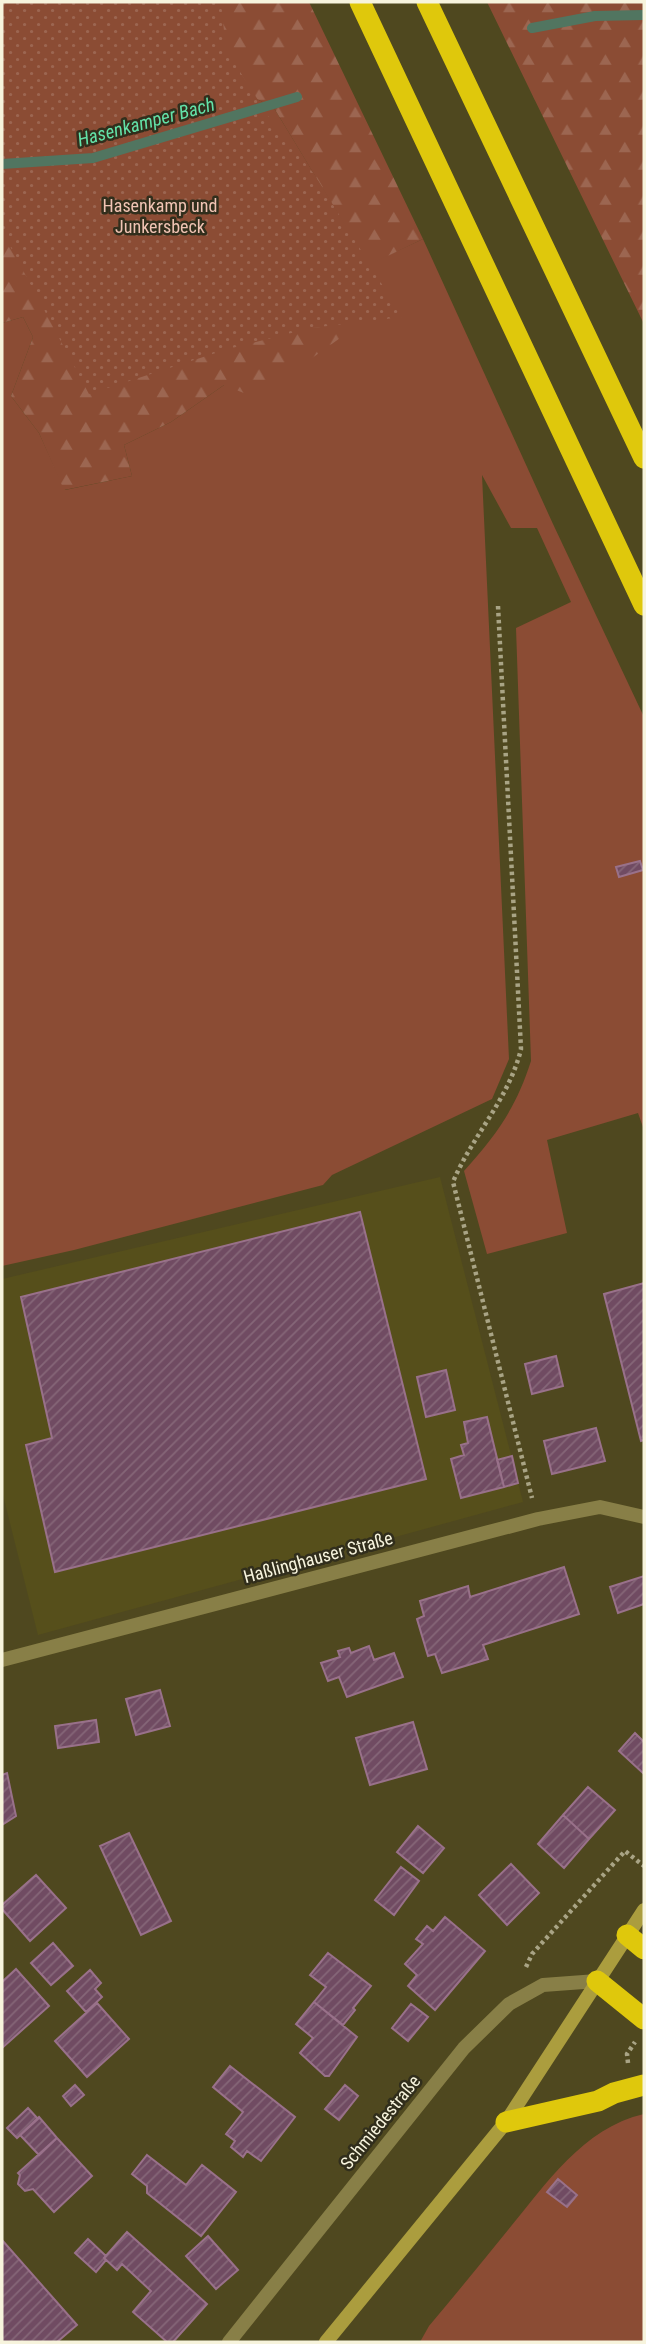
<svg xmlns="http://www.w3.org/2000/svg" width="646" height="2344" font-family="'Roboto Condensed',sans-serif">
<defs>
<pattern id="forest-firs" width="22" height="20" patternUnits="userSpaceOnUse" patternTransform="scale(1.75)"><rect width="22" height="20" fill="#8b4c34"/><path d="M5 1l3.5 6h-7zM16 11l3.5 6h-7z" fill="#9c6651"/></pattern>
<pattern id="park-dots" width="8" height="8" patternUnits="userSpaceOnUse" patternTransform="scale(1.75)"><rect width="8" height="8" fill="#8b4c34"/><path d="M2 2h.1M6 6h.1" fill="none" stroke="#9c6651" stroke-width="1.8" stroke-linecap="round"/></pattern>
<pattern id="building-hatch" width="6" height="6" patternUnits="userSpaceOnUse" patternTransform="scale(1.75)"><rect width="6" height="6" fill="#704b62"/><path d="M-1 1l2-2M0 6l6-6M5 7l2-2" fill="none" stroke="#856678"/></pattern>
</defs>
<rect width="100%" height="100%" fill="#4f481f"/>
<path fill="#564f1b" d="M440 1177 523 1502 38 1635 2 1491V1279Z"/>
<path fill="#8b4c34" d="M251 96 274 108 369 264 423 239 553 524 644 717V1130L638 1113 547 1140 567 1233 487 1254 464 1171C497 1134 516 1108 531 1061L516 628 571 602 537 528H511L482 475 509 1059 492 1099 332 1175 323 1185 74 1250 2 1266V323L23 317 33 337 11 396 39 433 65 490 132 476 124 445 171 422 224 385 229 295Z
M644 2114V2342H420L429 2326C456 2294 482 2262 508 2230 546 2184 583 2128 644 2114Z"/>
<path fill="url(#forest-firs)" d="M2 2H309L423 239 369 265 274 108 251 96 229 295 343 336 256 398 224 385 171 422 124 445 132 476 64 490 39 433 11 396 33 337 23 317 2 323Z
M487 2H644V324Z"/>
<path fill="url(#park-dots)" d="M2 2H221L226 50 272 122 314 174 402 317 311 328 228 349 89 394 2 231Z"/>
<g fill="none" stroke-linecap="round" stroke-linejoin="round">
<path stroke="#517560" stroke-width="10" d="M532 28 595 16 644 15
M2 164 93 158 297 97"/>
</g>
<path fill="url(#building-hatch)" stroke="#99718a" stroke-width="2" d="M640 861 643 870 619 877 616 867Z
M360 1212 426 1479 55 1572 26 1445 52 1438 21 1297Z
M644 1283V1440L641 1441 604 1294Z
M556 1356 563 1386 532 1394 525 1364Z
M446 1370 455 1410 426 1417 417 1377Z
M487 1417 504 1487 461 1498 451 1459 464 1455 461 1445 468 1443 464 1422Z
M596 1428 605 1461 552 1474 544 1441Z
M512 1456 518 1483 504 1487 497 1460Z
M564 1567 579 1614 483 1645 488 1659 442 1673 435 1654 428 1656 417 1619 424 1616 420 1601 468 1586 470 1597Z
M644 1576V1604L618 1613 610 1587Z
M369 1646 374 1660 394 1653 403 1677 347 1697 339 1677 328 1681 321 1663 340 1657 338 1651 349 1648 351 1653Z
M160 1690 170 1726 136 1735 126 1699Z
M96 1720 99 1742 58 1748 55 1726Z
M413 1722 427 1769 370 1785 356 1738Z
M635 1733 644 1742V1774L619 1751Z
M7 1773 16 1816 2 1825V1775Z
M588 1787 615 1810 589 1839 563 1815Z
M563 1815 589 1839 564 1868 538 1844Z
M418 1826 444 1848 423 1873 397 1852Z
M129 1833 171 1921 141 1935 100 1846Z
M511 1864 539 1893 507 1925 479 1895Z
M401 1867 419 1881 394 1915 375 1900Z
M36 1875 66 1908 30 1941 2 1909V1905Z
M445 1917 485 1951 435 2010 408 1986 417 1975 405 1964 423 1944 416 1939 427 1926 433 1931Z
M53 1943 73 1966 51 1985 31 1963Z
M328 1953 371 1986 353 2008 355 2010 343 2025 314 2002 326 1987 310 1975Z
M16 1969 49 2006 2 2048V1982Z
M90 1970 101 1983 95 1989 102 1997 86 2012 67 1991Z
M314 2002 357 2037 329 2076H325L300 2053 313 2038 296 2024Z
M97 2003 129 2039 87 2077 55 2041Z
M411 2004 428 2017 408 2041 392 2028Z
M230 2066 295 2117 261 2161 247 2151 243 2157 231 2147 235 2141 226 2134 243 2112 213 2087Z
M75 2085 84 2095 71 2106 63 2096Z
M345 2085 358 2096 339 2120 325 2109Z
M28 2108 38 2119 17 2138 7 2128Z
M39 2117 57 2138 39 2155 20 2135Z
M57 2138 92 2176 54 2212 33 2189 25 2191 18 2184 20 2175 18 2173Z
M147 2155 186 2185 202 2165 236 2192 201 2236 147 2193V2186L132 2174Z
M558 2179 577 2195 567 2207 547 2192Z
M127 2232 207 2304 173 2342H167L133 2312 151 2291 122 2264 117 2270 104 2258Z
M208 2236 238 2270 216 2289 186 2256Z
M88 2239 106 2256 104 2258 106 2260 96 2272 75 2253Z
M2 2240 77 2325 57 2342H2Z"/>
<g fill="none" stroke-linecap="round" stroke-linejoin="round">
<path stroke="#a9a485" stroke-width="4.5" stroke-dasharray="3.5 3.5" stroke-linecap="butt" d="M498 606 521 1049C509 1099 472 1136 453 1182L532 1498
M526 1967 532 1954 625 1851 644 1866
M628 2063 627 2054 635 2042"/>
<path stroke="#887f47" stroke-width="14" d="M2 1660 538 1519 600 1507 644 1517
M229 2342 464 2048 509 2004 543 1985 597 1981"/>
<path stroke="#ab9d3e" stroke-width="14" d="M326 2342 506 2122 644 1910"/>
<path stroke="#dfc80c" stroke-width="21" d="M360 2 644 605
M427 2 644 458
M627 1935 644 1949
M597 1981 644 2019
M506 2122 598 2101 614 2093 644 2085"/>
</g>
<g text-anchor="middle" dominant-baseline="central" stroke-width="5" stroke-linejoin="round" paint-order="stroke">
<g font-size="18" fill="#f1c4b4" stroke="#312e1c">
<text x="160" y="205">Hasenkamp und<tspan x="160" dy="21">Junkersbeck</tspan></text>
</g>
<g font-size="18" fill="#f7f4dd" stroke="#312e1c">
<text transform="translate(318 1557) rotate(-15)">Haßlinghauser Straße</text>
<text transform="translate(380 2122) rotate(-51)">Schmiedestraße</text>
</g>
<g font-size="19" font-style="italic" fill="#63e2a8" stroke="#312e1c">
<text transform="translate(146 122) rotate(-15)">Hasenkamper Bach</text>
</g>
</g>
<rect width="646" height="2344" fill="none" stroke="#f7f4dd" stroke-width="7"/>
</svg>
